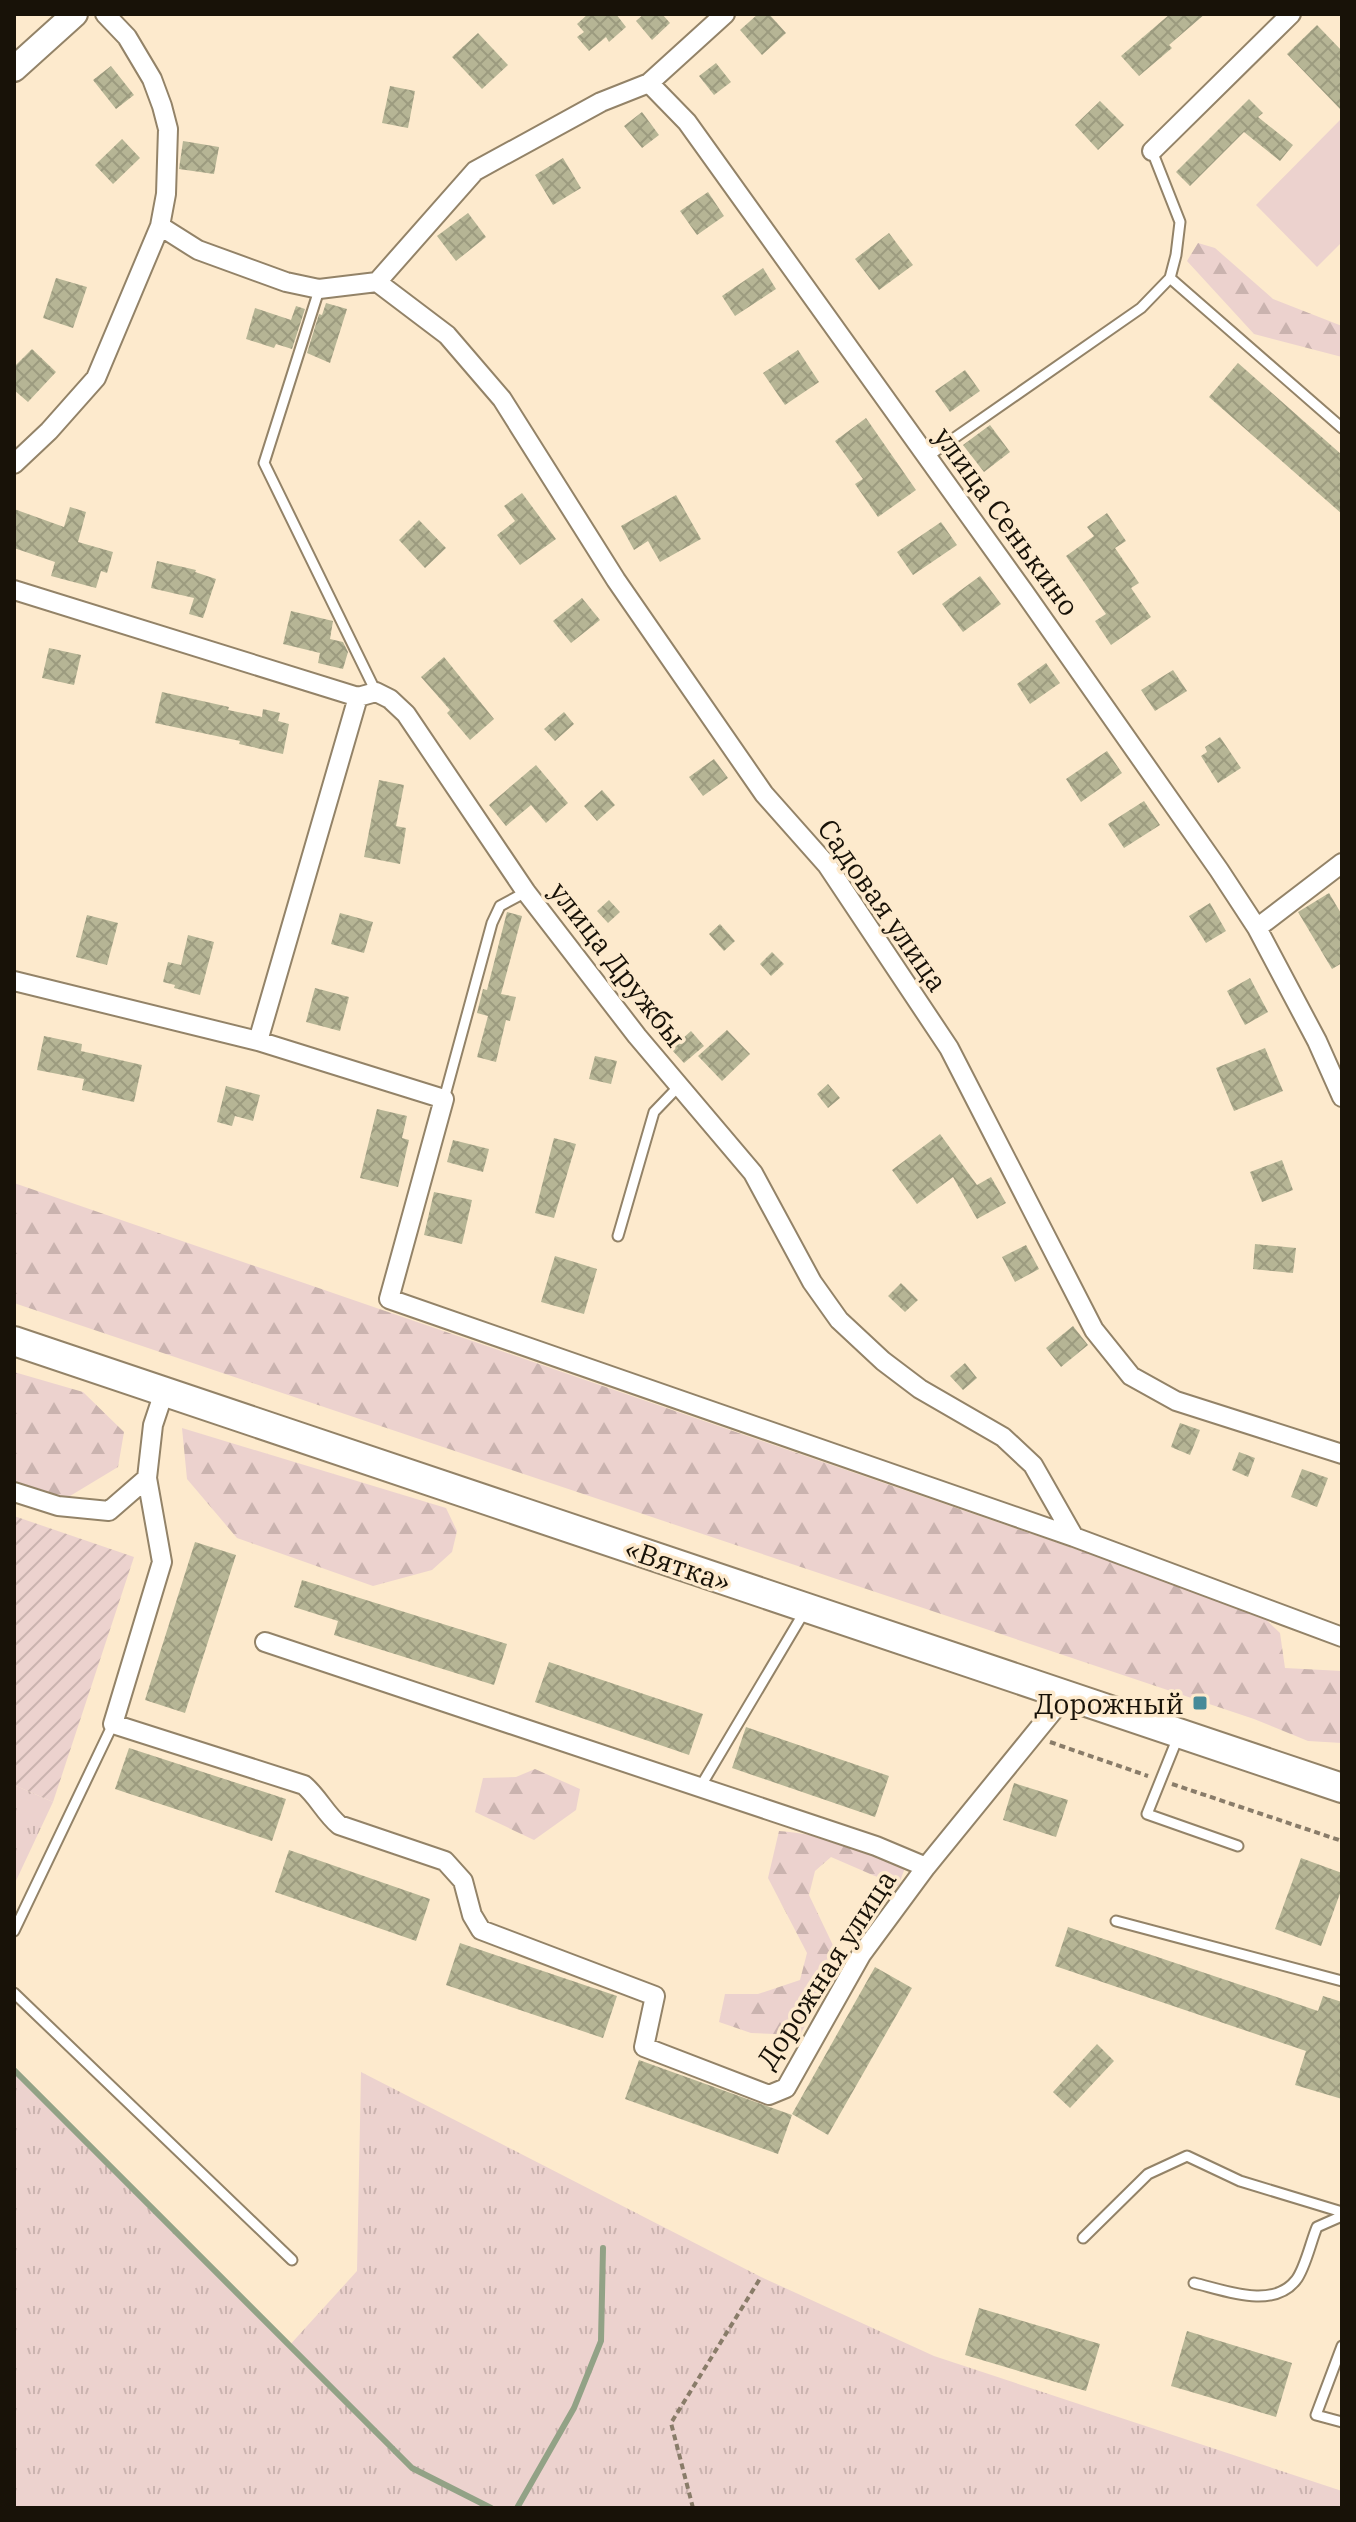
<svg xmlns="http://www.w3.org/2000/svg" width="1356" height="2522" font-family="'IBM Plex Serif',serif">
<defs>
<pattern id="grass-tufts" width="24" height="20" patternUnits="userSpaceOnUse" patternTransform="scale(2)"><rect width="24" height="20" fill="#ecd2ce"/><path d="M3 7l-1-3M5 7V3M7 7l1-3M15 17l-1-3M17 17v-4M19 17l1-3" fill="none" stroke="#cab3af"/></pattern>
<pattern id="forest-firs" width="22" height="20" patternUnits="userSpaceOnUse" patternTransform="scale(2)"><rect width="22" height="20" fill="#ecd2ce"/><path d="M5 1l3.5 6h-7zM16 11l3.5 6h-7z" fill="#cab3af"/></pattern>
<pattern id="garden-furrows" width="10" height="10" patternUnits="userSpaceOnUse" patternTransform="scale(2)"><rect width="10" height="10" fill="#ecd2ce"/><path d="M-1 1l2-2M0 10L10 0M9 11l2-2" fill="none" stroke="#cab3af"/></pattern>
<pattern id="building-cross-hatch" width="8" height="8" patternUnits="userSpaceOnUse" patternTransform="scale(2)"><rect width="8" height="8" fill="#b6b595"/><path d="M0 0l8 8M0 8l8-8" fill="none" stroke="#9c9b7f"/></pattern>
</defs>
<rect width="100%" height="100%" fill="#fdeacd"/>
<path fill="url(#grass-tufts)" d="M14 1785 53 1802 14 1885Z
M14 2070 288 2347 357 2271 361 2072 761 2277 934 2356 1342 2491V2508H14Z"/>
<path fill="url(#forest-firs)" d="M1198 243 1215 248 1273 299 1342 326V357L1254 334 1187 261Z
M14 1183 1258 1612 1280 1633 1285 1668 1342 1671V1743L1308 1741 1254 1719 14 1303Z
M14 1372 83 1392 124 1432 118 1467 70 1496 14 1495Z
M182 1428 446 1508 457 1531 452 1552 432 1570 373 1586 237 1538 187 1479Z
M535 1769 580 1789 576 1810 534 1840 475 1812 483 1778 516 1777Z
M779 1831C823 1834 865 1850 905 1868L898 1886 831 1857 815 1871 809 1895 840 1960 800 2035 751 2033 719 2022 725 1994H758L800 1980 807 1953 768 1878Z"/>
<path fill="#ecd2ce" d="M1342 118V242L1317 267 1256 205Z"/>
<path fill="url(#garden-furrows)" d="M14 1516 134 1557 53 1802 14 1785Z"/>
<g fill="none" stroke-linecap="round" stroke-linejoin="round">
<path stroke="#92a286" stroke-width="6" d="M14 2070 412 2468 491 2508
M517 2508 574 2408 601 2341 603 2248"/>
</g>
<path fill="url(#building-cross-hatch)" d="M588 14H616L626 27 609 42 606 37 589 51 577 37 584 32 577 24Z
M644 14H662L670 23 652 40 636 21Z
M758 14H769L786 33 762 55 740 30Z
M1170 14H1205L1169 45 1172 48 1139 76 1121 56Z
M1317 25 1342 51V111L1287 54Z
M478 33 508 65 482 89 452 57Z
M716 63 731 82 714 95 699 76Z
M111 66 134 95 116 109 93 80Z
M390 86 415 91 408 128 382 123Z
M1249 99 1263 113 1258 117 1293 145 1280 161 1244 132 1190 186 1176 172Z
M1100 101 1124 125 1098 150 1075 125Z
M642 112 659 135 642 148 624 126Z
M122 139 140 158 113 184 95 165Z
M183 141 219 147 214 174 179 169Z
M563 158 581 188 553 205 535 175Z
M708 192 724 216 697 235 680 211Z
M468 213 486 237 456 261 437 236Z
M889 233 913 265 879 290 855 259Z
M763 268 776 289 735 316 722 296Z
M56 278 87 287 73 328 43 318Z
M326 303 347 309 330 363 307 353 319 314 322 315Z
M296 306 305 309 292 349 276 344 274 348 246 339 255 308 291 320Z
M32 349 56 372 28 402 14 390V367Z
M798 350 819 382 785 405 763 373Z
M1238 363 1342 455V514L1209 397Z
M965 370 980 391 950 412 935 391Z
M866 418 916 490 878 517 855 484 863 479 835 441Z
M990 425 1010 452 984 472 963 445Z
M522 493 556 539 520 565 497 535 515 521 504 506Z
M676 495 701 539 660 562 648 541 634 550 621 526Z
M70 507 86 512 78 542 113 552 107 573 101 571 96 588 51 576 55 562 14 548V509L64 527Z
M1107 513 1126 541 1115 548 1139 583 1131 588 1151 617 1111 645 1095 621 1106 614 1066 556 1094 536 1087 527Z
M419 520 446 548 425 568 399 540Z
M941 522 957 545 913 575 897 552Z
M157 561 196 570 195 572 216 579 203 618 189 614 194 598 151 588Z
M980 576 1001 604 963 632 942 604Z
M582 598 600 620 571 643 553 621Z
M291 611 333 621 330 639 343 642 348 652 343 669 318 663 320 653 283 644Z
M49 648 81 655 74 685 42 678Z
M444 657 494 719 470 740 447 713 450 710 421 677Z
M1046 663 1060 683 1030 704 1017 684Z
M1173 670 1187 691 1155 711 1141 690Z
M162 692 229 707 228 710 262 717 263 709 280 713 278 721 289 724 283 754 239 744 240 741 155 723Z
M564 712 574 724 555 741 544 729Z
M1220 737 1241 768 1218 783 1201 756 1207 752 1205 747Z
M1107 751 1122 773 1081 802 1066 779Z
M714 759 728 778 703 796 689 777Z
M536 765 568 803 546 823 531 805 506 826 489 805Z
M379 780 404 785 396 826 406 828 400 864 364 857Z
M602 790 615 805 597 821 584 806Z
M1144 801 1160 825 1124 848 1108 824Z
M1329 893 1342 915V963L1332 969 1298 912Z
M609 900 620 912 608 923 597 911Z
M1210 903 1226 931 1206 943 1189 916Z
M507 912 522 916 501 994 516 997 510 1021 506 1020 496 1062 477 1057 488 1016 477 1013 483 989 487 990Z
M340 913 373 922 364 953 331 944Z
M87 915 118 923 107 965 76 957Z
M720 924 735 941 724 951 709 934Z
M188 935 214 942 200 995 174 988 175 985 163 982 168 962 181 965Z
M772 952 784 964 771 976 760 964Z
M1250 978 1268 1012 1245 1025 1227 991Z
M315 988 349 997 340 1031 306 1022Z
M727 1030 750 1054 722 1081 698 1056Z
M691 1031 704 1046 684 1063 671 1049Z
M44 1036 82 1044 81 1051 142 1065 134 1102 82 1090 84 1079 37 1070Z
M1265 1048 1283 1091 1234 1111 1216 1068Z
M595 1056 617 1061 611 1084 589 1079Z
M828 1084 840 1098 828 1108 817 1094Z
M226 1086 260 1095 253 1121 235 1116 232 1126 217 1122Z
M377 1109 407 1116 402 1138 409 1140 398 1187 360 1178Z
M940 1134 977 1185 991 1177 1006 1203 977 1219 953 1177 917 1204 892 1170Z
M554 1138 576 1144 554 1218 535 1213Z
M453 1140 489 1149 483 1172 447 1162Z
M1282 1160 1293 1190 1262 1202 1250 1172Z
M434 1192 472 1200 462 1244 424 1235Z
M1255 1244 1296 1248 1293 1273 1253 1269Z
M1026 1245 1039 1269 1015 1282 1002 1257Z
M555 1256 597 1269 584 1314 541 1302Z
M901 1283 918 1300 905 1312 888 1296Z
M1073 1326 1088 1345 1061 1367 1046 1348Z
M965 1363 977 1378 963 1390 950 1376Z
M1180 1423 1200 1430 1190 1455 1171 1447Z
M1239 1452 1255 1458 1248 1477 1232 1470Z
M1302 1469 1328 1478 1317 1507 1291 1497Z
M195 1542 236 1555 185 1713 145 1700Z
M302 1580 507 1644 494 1685 334 1635 338 1621 294 1607Z
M549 1662 703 1714 689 1755 535 1702Z
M746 1727 889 1776 875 1817 732 1768Z
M129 1748 286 1799 272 1841 115 1789Z
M1014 1783 1068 1800 1056 1837 1003 1820Z
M289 1850 430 1899 416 1941 275 1892Z
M1301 1858 1342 1873V1888L1321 1946 1275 1929Z
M1068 1927 1318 2011 1323 1996 1342 2002V2099L1295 2085 1306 2051 1055 1966Z
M460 1943 617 1996 603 2038 446 1985Z
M875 1967 912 1988 828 2135 792 2114Z
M1097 2044 1114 2061 1070 2108 1053 2092Z
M639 2060 792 2115 778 2154 625 2099Z
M979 2308 1100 2344 1086 2391 965 2355Z
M1187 2331 1292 2363 1276 2417 1171 2386Z"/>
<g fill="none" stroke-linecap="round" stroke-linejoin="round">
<g stroke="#938368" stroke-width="13">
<path id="lane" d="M1170 278 1342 428
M319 290 264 463 376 692
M927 457 1141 308 1170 278 1176 255 1180 222 1152 151
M444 1099 492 923 500 906 526 892
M618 1236 654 1112 679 1086
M1178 1737 1147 1814 1238 1846
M699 1789 806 1609
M1116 1921 1342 1981
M14 1931 113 1724
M14 1993 292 2260
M1083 2238 1148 2174 1187 2156 1240 2181 1342 2212
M1194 2283C1224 2290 1273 2310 1296 2280 1305 2269 1311 2241 1317 2227L1342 2216
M1342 2346 1316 2415 1342 2422"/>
</g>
<g stroke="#938368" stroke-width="22">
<path id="street" d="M649 83 687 122 1024 592 1219 870 1257 928 1317 1041 1342 1097
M1152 151 1291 14
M160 226 198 250 286 282 319 289 377 282 475 171 601 102 649 83 725 14
M377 282 447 335 502 399 616 580 764 794 827 865 949 1048 1094 1330 1131 1376 1176 1401 1342 1454
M14 464 49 431 96 378 160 226 166 194 168 129 162 106 152 79 127 37 105 14
M14 590 358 697 376 692 390 699 406 714 526 892 637 1036 753 1173 812 1282 839 1320 883 1361 920 1389 1003 1437 1033 1465 1074 1537
M1257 928 1342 863
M14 981 258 1041 444 1099 389 1299 1074 1537 1342 1637
M258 1041 358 697
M164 1392 153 1425 147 1478 162 1562 113 1724 304 1785C318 1797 325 1813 339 1825L445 1861 463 1881 472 1915 481 1930 655 1996 644 2047 769 2095 786 2088 861 1955 926 1867 876 1846 265 1642
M14 1492 58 1506 109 1511 147 1478
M926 1867 1066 1695"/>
</g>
<g stroke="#938368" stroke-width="28">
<path id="secondary" d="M14 69 75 14"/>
</g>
<g stroke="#938368" stroke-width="32">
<path id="primary" d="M14 1341 1342 1788"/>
</g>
<path stroke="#897c69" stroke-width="4" stroke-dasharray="6 4" stroke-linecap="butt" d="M1050 1742 1148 1776
M1172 1784 1342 1841
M693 2508 671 2423 761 2277"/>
<use href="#lane" stroke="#fff" stroke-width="9"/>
<use href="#street" stroke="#fff" stroke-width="18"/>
<use href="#secondary" stroke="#fff" stroke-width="24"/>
<use href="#primary" stroke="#fff" stroke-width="28"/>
</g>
<rect fill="#468a98" stroke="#fdeacd" stroke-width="3" x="1192" y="1695" width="16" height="16" rx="4"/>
<g text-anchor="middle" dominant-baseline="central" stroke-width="7" stroke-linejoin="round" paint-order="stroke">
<g font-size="28" fill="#181208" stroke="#fdeacd">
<text transform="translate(1007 521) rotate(54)">улица Сенькино</text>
<text transform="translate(883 905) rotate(55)">Садовая улица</text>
<text transform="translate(618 964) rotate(52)">улица Дружбы</text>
<text transform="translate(678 1565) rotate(19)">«Вятка»</text>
<text transform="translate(826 1969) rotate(-57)">Дорожная улица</text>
</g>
<g font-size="28" fill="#181208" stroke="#fdeacd" text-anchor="end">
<text x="1184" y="1703">Дорожный</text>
</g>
</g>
<rect width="1356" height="2522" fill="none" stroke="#181208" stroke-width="32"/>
</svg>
